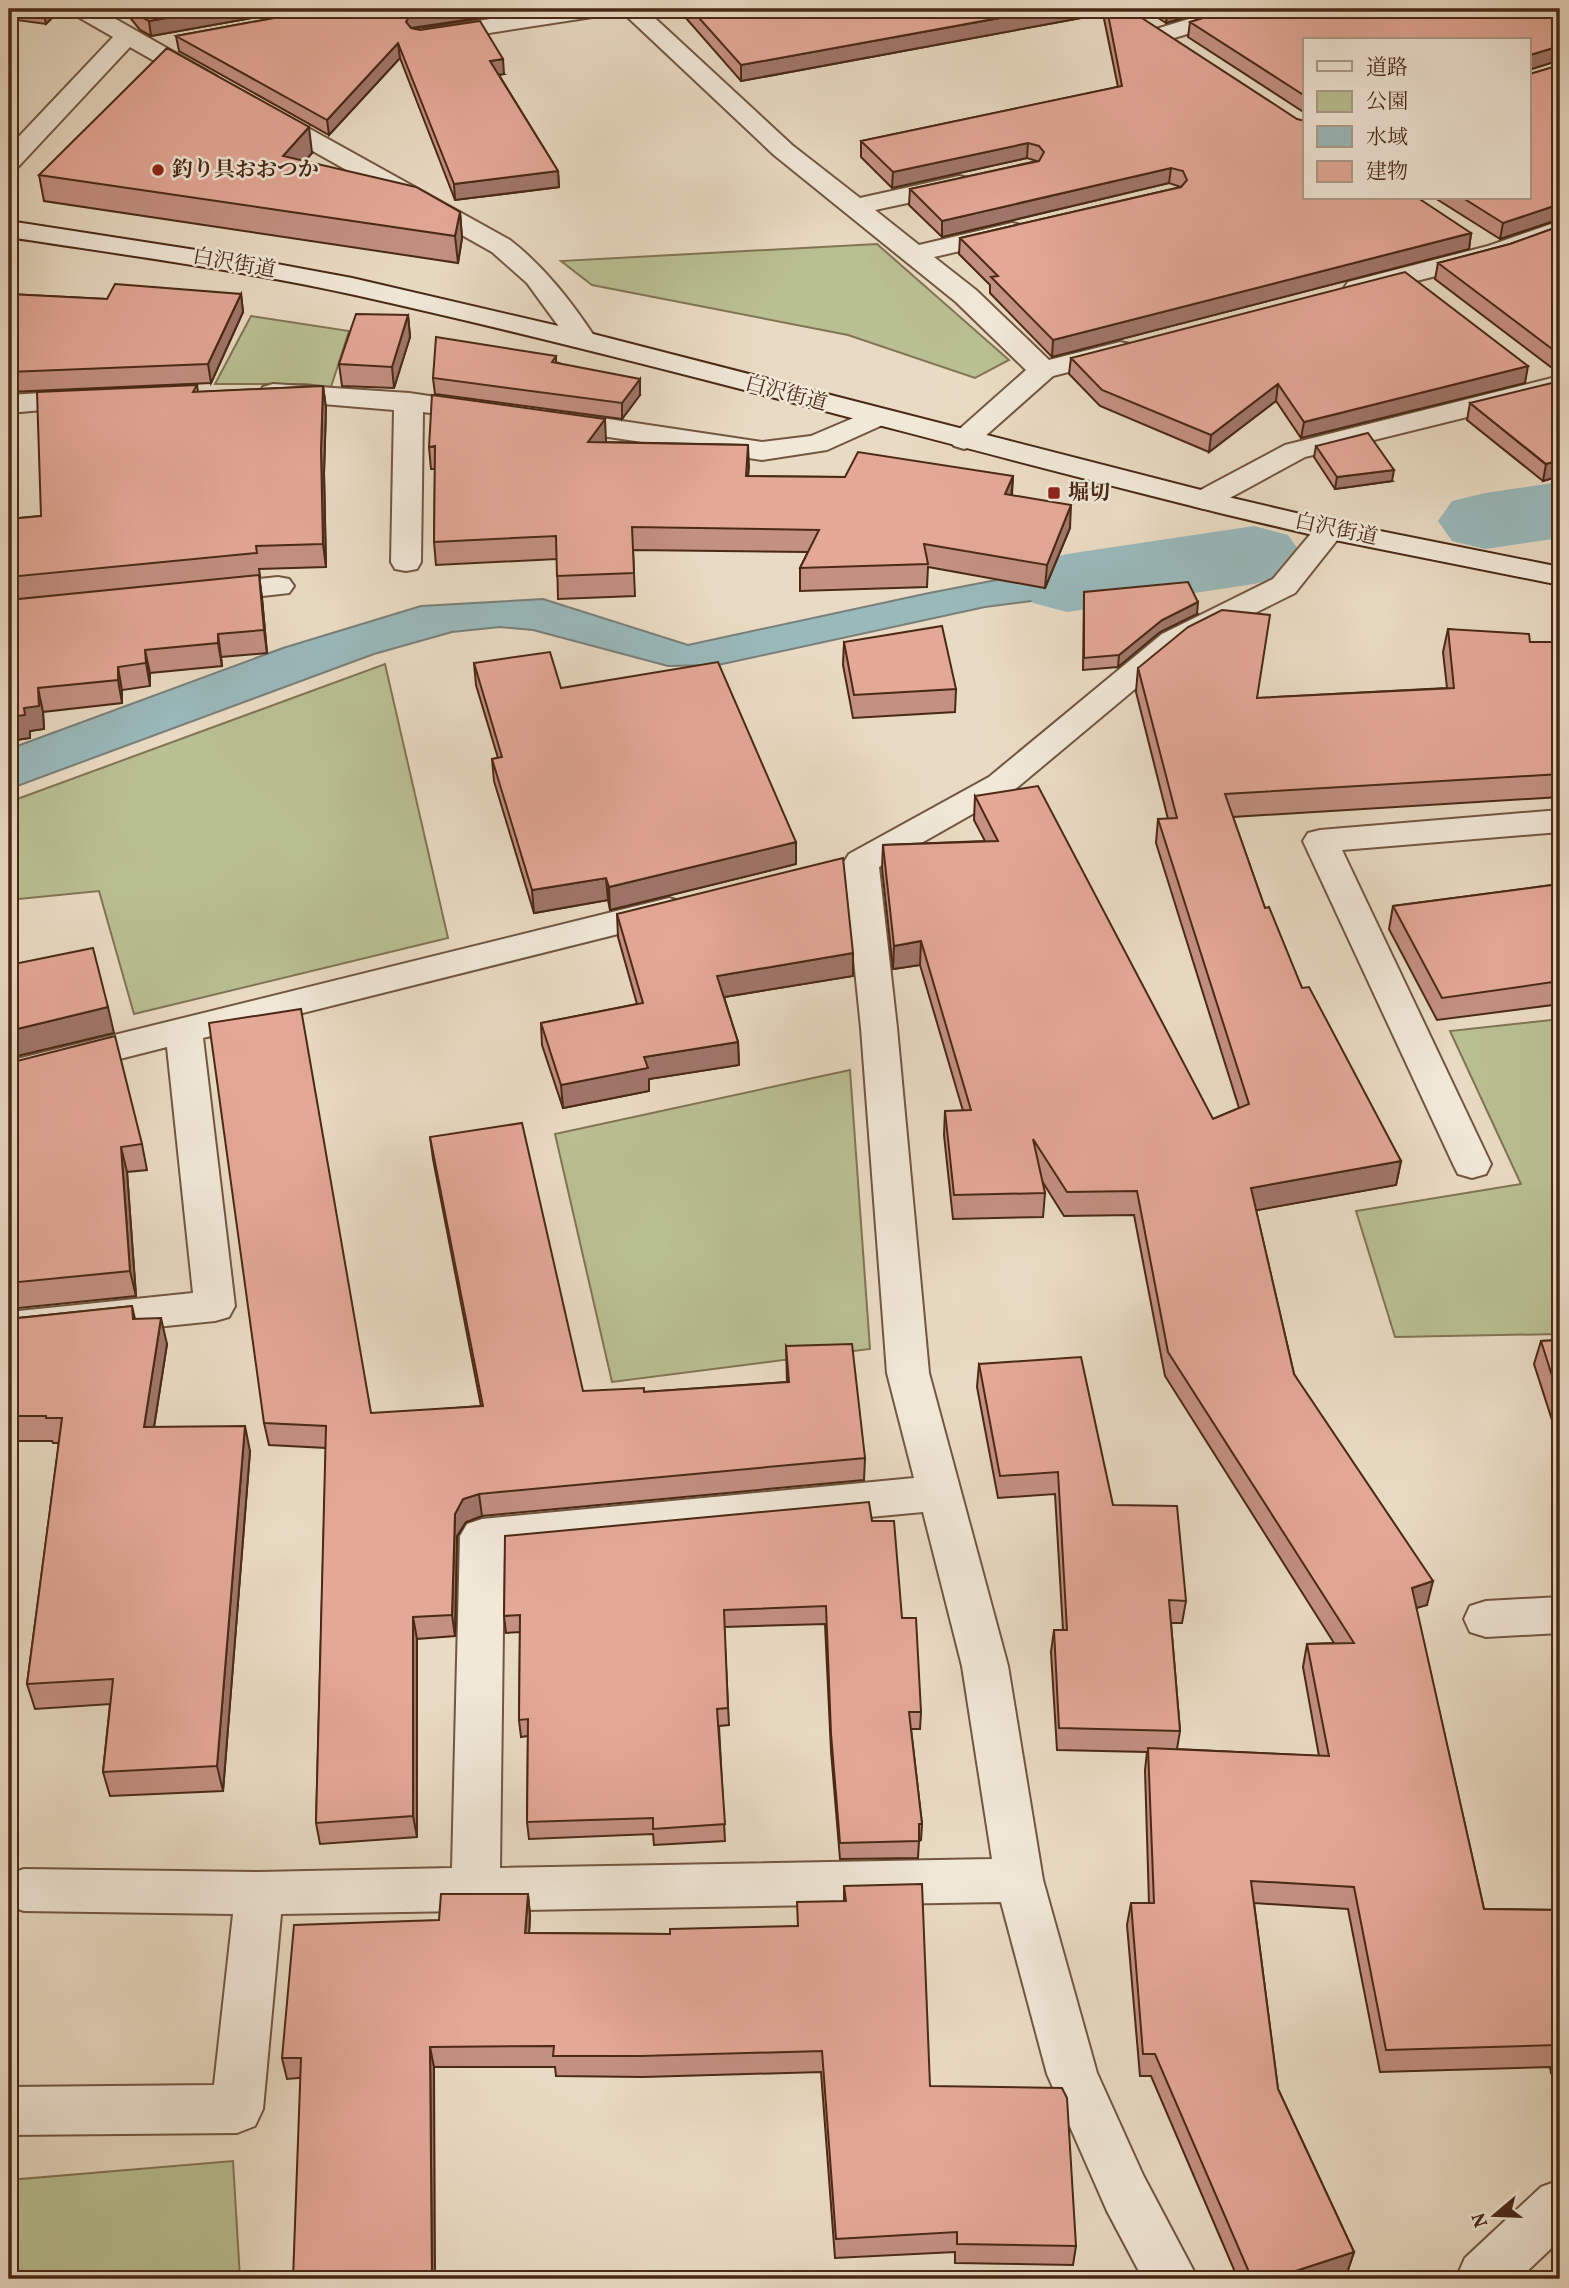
<svg xmlns="http://www.w3.org/2000/svg" width="1569" height="2288" font-family="Vollkorn,'Noto Serif JP',serif">
<rect width="100%" height="100%" fill="#e9dbc3"/>
<filter id="stains"><feTurbulence type="fractalNoise" baseFrequency=".00286" numOctaves="4"/><feColorMatrix values="0 0 0 0 .2 0 0 0 0 .09 0 0 0 0 .02 0 0 0 .5 -.17"/></filter>
<radialGradient id="worn" r=".72"><stop offset=".6" stop-color="#630" stop-opacity="0"/><stop offset="1" stop-color="#630" stop-opacity=".3"/></radialGradient>
<path fill="#b9c092" stroke="#827454" stroke-width="2" d="M877 244 1009 360 975 378 848 335 592 285 561 261Z
M251 316 349 331 331 387 305 384H215Z
M385 664 448 938 134 1014 99 891 9 900V802Z
M1560 1019V1334L1395 1337 1356 1211 1521 1184 1450 1031Z
M850 1070 870 1349 612 1382 555 1134Z
M233 2161 240 2279H9V2180Z"/>
<path fill="#99b9bb" stroke="#797f79" stroke-width="2" d="M1560 500V521H1550L1504 511Z
M1206 548 1260 572 985 607 718 665 668 666 533 630 500 627 452 632 374 654 9 789V749L283 648 421 606 543 599 688 645 929 593 1017 576 1079 571Z"/>
<g fill="none" stroke-linecap="round" stroke-linejoin="round">
<path fill="#99b9bb" fill-rule="evenodd" d="M1560 482V538L1485 549 1452 541 1438 521 1452 501 1485 493Z
M1254 526 1288 535 1302 555 1288 575 1254 584 1067 612 1033 603 1019 583 1033 563 1067 554Z"/>
<g stroke="#725640" stroke-width="4">
<path id="minor" d="M69 9H98L216 76 219 81 216 86 207 88 198 86 130 47 18 167 9 170V147L113 37 73 14Z
M555 9H611L607 14 599 16 431 42 423 40 419 35 423 30 431 28Z
M619 9H645L792 145 860 198 959 176 968 178 972 184 968 190 875 210 919 245 1012 223 1021 225 1025 231 1021 237 934 257 976 290 1049 360 1120 342 1130 344 1134 350 1130 356 1053 376 974 446 964 449 954 446 949 440 954 434 1026 370 956 302 774 155Z
M1222 9H1258L1254 14 1164 41 1156 39 1152 34 1156 29Z
M265 106 274 109 510 240C546 268 572 303 597 340L593 346 583 348 573 346 527 283 492 252 256 119 252 114 256 109Z
M1560 221V238L1506 258 1358 296 1348 294 1344 288 1348 282 1488 246Z
M1560 376V394L1305 457 1215 506 1204 509 1193 506 1189 500 1193 494 1285 445Z
M273 384 409 393 491 405 495 411 491 417 481 420 423 412 421 562 417 569 406 571 395 569 391 562 394 410 263 399 259 393 263 387Z
M90 390 100 393 104 399 100 405 9 413V395Z
M877 408 887 411 892 417 887 423 827 450 762 460 555 429 545 426 540 420 545 414 555 411 762 442 811 436Z
M1330 521 1341 524 1345 530 1295 593 1184 648 1013 791 879 867 897 1028 929 1373 1008 1666 1043 1880 1097 2073 1143 2175 1198 2279H1143L1107 2211 1047 2074 1001 1902 281 1914 263 2109 255 2126 237 2133 9 2135V2087L214 2085 233 1914 24 1911 9 1906V1874L24 1869 259 1872 452 1868 460 1536 467 1524 482 1519 914 1478 887 1373 861 1028 844 862 849 854 989 777 1162 634 1273 579 1319 524ZM923 1512 962 1666 992 1859 500 1868 504 1551Z
M278 577 289 579 294 586 289 593 209 602 198 600 193 593 198 586 209 584Z
M1560 810V832L1342 850 1491 1164 1486 1174 1472 1178 1458 1174 1453 1164 1303 841 1308 833 1320 830Z
M669 898 682 902 687 910 682 918 203 1038 235 1306 229 1317 215 1321 9 1342V1312L193 1293 167 1047 9 1087V1061Z
M1560 1597V1633L1486 1637 1470 1632 1464 1619 1470 1606 1486 1601Z
M1560 2180V2240L1519 2279H1459L1457 2276 1465 2258 1541 2187Z"/>
</g>
<g stroke="#4a2915" stroke-width="4">
<path id="secondary" d="M9 221 228 255 352 278 593 334 1228 497 1330 521 1560 567V585L1330 539 1224 514C934 442 647 360 355 295 241 270 124 255 9 237Z"/>
</g>
<use href="#minor" fill="#f1e8d8" fill-rule="evenodd"/>
<use href="#secondary" fill="#f1e8d8" fill-rule="evenodd"/>
</g>
<path fill="#c49082" stroke="#4a2915" stroke-width="2" d="M9 9H61L46 24 9 19Z
M123 9H302L151 36 140 30Z
M323 9H539L412 29 504 74 499 75 558 171 559 187 455 200 400 58 329 135 179 51 176 36Z
M678 9H1128L1305 198 1471 233 1469 249 1052 357 990 293V285L959 254 960 238 1181 187 1169 183 942 237 909 205 910 189 1037 161 1027 158 892 188 861 157V141L1118 87 1103 14 741 81Z
M1144 9H1214L1166 23Z
M1232 9H1359L1343 14 1353 16 1378 9H1560V60L1530 69V74L1560 65V219L1500 239 1435 198H1529V40H1305V113L1188 37 1190 22Z
M312 153 305 161 460 212 462 238 458 263 44 201 39 175Z
M1560 226V374L1435 279 1438 263 1510 244Z
M9 294 107 299 241 294 243 312 211 383 9 392Z
M408 315 410 337 394 388 342 386 339 364Z
M556 356V362L640 395 622 419 435 394 433 378Z
M1071 358 1525 383 1301 438 1276 401 1209 452 1100 406 1069 374Z
M197 385 198 392 323 386 326 408 324 473 326 567 259 569 260 576H259L262 598 267 653 221 657 222 666 150 673V686L122 690V703L43 712 44 729 30 731V738L9 741V519L41 516Z
M1470 403 1560 476 1543 481 1467 420Z
M606 441V442L748 445V476L845 477 1013 476 1012 495 1070 528 1045 588 928 567 927 587 800 591V568L808 552 633 550 635 596 558 599 557 559 436 565 434 542 435 469H431L429 447Z
M1316 446 1392 481 1335 489 1314 457Z
M1084 592 1197 614 1160 632 1118 667 1083 670Z
M1448 629 1530 642H1560V797L1233 817 1265 908 1302 988 1401 1161 1396 1185 1256 1210 1294 1374 1427 1605 1416 1608 1484 1909 1560 1910V2073H1551L1550 2067 1380 2072 1348 1909 1254 1903 1278 2089 1354 2252 1347 2273 1327 2279H1238L1151 2076H1140L1127 1925 1131 1903H1149L1145 1770 1147 1752 1057 1750 1051 1652 1054 1630H1063L1055 1494 998 1498 977 1387 979 1364 1113 1505 1186 1601 1182 1623H1171L1180 1731 1177 1749 1319 1756 1303 1667 1307 1644 1334 1643 1165 1376 1134 1215 1064 1216 1042 1181 1045 1193 1043 1217 953 1219 944 1135 945 1111H963L920 965 893 969 882 868 883 845 985 841 974 820 975 796 1213 1119 1239 1108 1156 843 1158 819H1168L1136 692 1138 668 1258 698 1447 688 1443 652Z
M844 642 956 689 955 712 853 718 843 665Z
M474 663 561 688 796 842V864L610 910 608 900 534 913 494 781 492 759 498 758 476 685Z
M1560 884V1004L1437 1020 1389 929 1393 906Z
M617 914 853 953V976L724 997 738 1042 739 1065 649 1079V1091L563 1108 542 1045 541 1023 637 1004 618 937Z
M9 1063 142 1144 147 1170 127 1172 136 1296 9 1309Z
M430 1137 583 1391 644 1392 787 1382 786 1346 865 1458 864 1480 482 1516 466 1522 457 1536 455 1636 417 1639V1837L320 1844 316 1823 326 1448 269 1445 264 1423 481 1406 433 1159Z
M132 1306 135 1319 167 1344 154 1427 250 1451 223 1791 110 1796 103 1772 110 1704 35 1709 27 1684 59 1443H53L52 1441H9V1319Z
M1560 1340V1445L1534 1364 1541 1341Z
M872 1521 902 1618 921 1712 920 1729H911L922 1824 921 1840 919 1841 918 1858 840 1859 831 1751 825 1624 724 1627 729 1725 719 1726 725 1841 654 1845 653 1834 529 1839 527 1822 528 1736 521 1737 519 1720 520 1632 506 1633 504 1616Z
M844 1886 930 2086 1076 2246 1073 2265 955 2263V2252L835 2258 821 2072 643 2077 556 2076 555 2067H434L287 2079 282 2058 439 1920 528 1894 530 1916 529 1933 670 1934 797 1926 844 1901Z"/>
<path fill="#a0766a" stroke="#4a2915" stroke-width="2" d="M43 9H61L46 24Z
M217 9H302L151 36 149 21Z
M440 9H539L412 28 408 37 406 22 411 13Z
M1049 9H1104L1103 14 741 81V65Z
M1168 9H1214L1166 23Z
M1337 9H1359L1341 15Z
M398 43 400 58 329 135 327 120Z
M1560 46V60L1529 70 1530 55Z
M503 59 504 74 491 76 490 61Z
M309 127 312 153 286 182 283 156Z
M1028 143 1027 158 892 188 893 172Z
M1171 168 1169 183 942 237V221Z
M558 171 559 187 455 200 454 184Z
M1560 204V219L1500 239 1503 223Z
M460 212 462 238 458 263 455 236Z
M1471 233 1469 249 1052 357 1053 340Z
M241 294 243 312 211 383 208 364Z
M408 315 410 337 394 388 392 367Z
M1528 366 1525 383 1301 438 1304 422Z
M640 379V395L622 419V403Z
M1278 384 1276 401 1209 452 1211 435Z
M323 386 326 408 324 473 326 567 323 544 321 450Z
M605 419 606 441 590 464 588 442Z
M748 445 749 467 746 499V476Z
M1560 460V476L1543 481 1546 464Z
M1394 470 1392 481 1335 489 1337 477Z
M1013 476 1011 499 1005 494Z
M1071 505 1070 528 1045 588 1047 565Z
M259 575 262 598 267 653 264 630Z
M1198 602 1197 614 1160 632 1118 667 1119 655 1162 620Z
M218 634 221 657 222 666 218 643Z
M145 650 150 673V686L146 663Z
M118 667 122 690V703L118 680Z
M38 688 43 712 44 729 30 731V738L9 741V717L24 708Z
M796 842V864L610 910 609 887Z
M606 878 608 900 534 913 532 890Z
M921 941 920 965 893 969 894 946Z
M853 953V976L718 998 717 976Z
M108 1007 114 1033 9 1058V1031Z
M738 1042 739 1065 649 1079V1091L563 1108 561 1085 644 1057Z
M121 1147 127 1172 136 1296 130 1271Z
M1401 1161 1396 1185 1247 1212 1251 1188Z
M161 1318 167 1344 150 1452 144 1427Z
M245 1426 250 1451 223 1791 217 1766Z
M479 1494 482 1516 466 1522 457 1536 455 1636 452 1615 455 1514 463 1499Z
M1433 1581 1427 1605 1406 1611 1412 1588Z
M413 1617 417 1639V1837L413 1816Z
M528 1894 530 1916 528 1954 525 1933Z
M430 2047 434 2067 435 2279H432Z
M1354 2252 1347 2273 1327 2279H1271Z"/>
<path fill="#e4a897" stroke="#4a2915" stroke-width="2" d="M133 9H217L149 21 137 15Z
M323 9H440L411 13 406 22 411 28 420 30 480 21 503 59 490 61 558 171 454 184 398 43 327 120 176 36Z
M691 9H1049L741 65Z
M1107 9H1128L1297 119 1305 121V198H1418L1471 233 1053 340 991 277 998 276 960 238 1181 187 1187 180 1183 171 1171 168 942 221 910 189 1039 161 1044 152 1039 146 1028 143 893 172 861 141 1122 86Z
M1232 9H1339L1343 14 1353 16 1378 9H1560V46L1530 55V74L1560 65V204L1503 223 1463 198H1529V40H1305V96L1190 22Z
M167 48 309 127 283 156 416 187 460 212 455 236 39 175Z
M1560 226V355L1438 263 1510 244Z
M1405 272 1528 366 1304 422 1278 384 1211 435 1102 390 1071 358Z
M115 284 241 294 208 364 9 372V294L107 299Z
M356 314 408 315 392 367 339 364Z
M436 337 556 356 552 362 640 379 622 403 433 378Z
M1560 381V460L1546 464 1470 403Z
M197 385 193 392 323 386 321 450 323 544 256 546 257 553 9 577V519L41 516 37 392Z
M432 395 605 419 588 442 748 445 746 476 845 477 858 452 1013 476 1005 494 1071 505 1047 565 924 544 928 564 800 568 819 530 632 527 634 573 557 576 556 536 434 542 435 446 429 447Z
M1368 433 1394 470 1337 477 1316 446Z
M259 575 264 630 218 634V643L145 650 146 663 118 667V680L38 688 39 706 24 708 25 715 9 717V600Z
M1188 582 1198 602 1162 620 1119 655 1084 658V592Z
M1222 610 1270 615 1257 698 1454 688 1448 629 1529 634 1530 642H1560V774L1225 794 1265 908 1269 907 1302 988 1309 987 1401 1161 1251 1188 1294 1374 1433 1581 1412 1588 1484 1909 1560 1910V2051H1559L1558 2045 1386 2050 1354 1887 1251 1881 1278 2089 1354 2252 1271 2279H1252L1155 2054H1143L1131 1903H1154L1148 1748 1329 1756 1307 1644 1354 1643 1168 1352 1137 1191 1067 1192 1033 1139 1045 1193 954 1195 945 1111 971 1110 921 941 894 946 883 845 998 841 975 796 1038 786 1213 1119 1249 1104 1158 819 1177 818 1138 668 1188 627Z
M942 626 956 689 854 695 844 642Z
M550 652 561 688 718 662 796 842 609 887 606 878 532 890 492 759 502 757 474 663Z
M843 858 853 953 717 976 738 1042 644 1057 648 1068 561 1085 541 1023 643 1003 617 914Z
M1560 884V981L1442 998 1393 906Z
M93 948 108 1007 9 1031V965Z
M301 1009 371 1413 483 1406 430 1137 522 1123 583 1391 644 1388V1392L789 1382 786 1346 852 1344 865 1458 479 1494 463 1499 455 1514 452 1615 413 1617V1816L316 1823 326 1426 264 1423 209 1023Z
M115 1036 142 1144 121 1147 130 1271 9 1283V1063Z
M132 1306 133 1319 161 1318 144 1427 245 1426 217 1766 103 1772 113 1679 27 1684 62 1418H46V1416H9V1319Z
M1560 1340V1401L1541 1341Z
M1081 1357 1113 1505 1177 1506 1186 1601 1169 1600 1180 1731 1059 1728 1054 1630H1067L1058 1472 1000 1476 979 1364Z
M869 1502 872 1521H894L902 1618H916L921 1712H909L922 1824H919V1841L840 1843 831 1734 826 1606 724 1610 728 1708 717 1709 725 1824 653 1829V1818L527 1822 528 1719 519 1720 520 1615 504 1616 505 1536Z
M922 1884 930 2086 1062 2088 1067 2098 1076 2246 957 2244V2232L836 2239 822 2051 641 2056H553L554 2046 430 2047 432 2279H293L301 2058H282L294 1925 439 1920 441 1894H528L525 1933 670 1934V1929L798 1926 797 1902 846 1901 844 1886Z"/>
<g fill="#8f2418" stroke="#f1e8d8" stroke-width="2.5">
<circle cx="158" cy="170" r="7"/>
<rect x="1047" y="486" width="14" height="14" rx="3.5"/>
</g>
<g text-anchor="middle" dominant-baseline="central" stroke-width="5" stroke-linejoin="round" paint-order="stroke">
<g font-size="21" font-weight="bold" fill="#4a2915" stroke="#f1e8d8" text-anchor="start">
<text x="172" y="170">釣り具おおつか</text>
<text x="1068" y="493">堀切</text>
</g>
<g font-size="21" fill="#4a2915" stroke="#f1e8d8">
<text transform="translate(234 264) rotate(10)">白沢街道</text>
<text transform="translate(786 394) rotate(15)">白沢街道</text>
<text transform="translate(1336 530) rotate(12)">白沢街道</text>
</g>
</g>
<rect width="1569" height="2288" fill="none" stroke="#e9dbc3" stroke-width="35"/>
<rect x="10" y="10" width="1548" height="2267" fill="none" stroke="#4a2915" stroke-width="3.5"/>
<rect x="18" y="18" width="1534" height="2253" fill="none" stroke="#4a2915" stroke-width="2"/>
<rect x="1303" y="38" width="228" height="161" fill="#f1e8d8" stroke="#ae9c8a" stroke-width="2"/>
<rect x="1317" y="61" width="35" height="10" fill="#f1e8d8" stroke="#ae9c8a" stroke-width="2"/>
<text x="1366" y="74" font-size="21" fill="#4a2915">道路</text>
<rect x="1317" y="91" width="35" height="21" fill="#b9c092" stroke="#ae9c8a" stroke-width="2"/>
<text x="1366" y="108" font-size="21" fill="#4a2915">公園</text>
<rect x="1317" y="126" width="35" height="21" fill="#99b9bb" stroke="#ae9c8a" stroke-width="2"/>
<text x="1366" y="144" font-size="21" fill="#4a2915">水域</text>
<rect x="1317" y="161" width="35" height="21" fill="#e4a897" stroke="#ae9c8a" stroke-width="2"/>
<text x="1366" y="178" font-size="21" fill="#4a2915">建物</text>
<g transform="translate(1495 2215) rotate(251)" stroke="#f1e8d8" stroke-width="5" paint-order="stroke">
<path d="M0-5L12 26L0 18L-12 26Z" fill="#4a2915"/>
<text y="-10" font-size="19" font-weight="bold" text-anchor="middle" fill="#4a2915">N</text>
</g>
<rect width="100%" height="100%" filter="url(#stains)"/>
<rect width="100%" height="100%" fill="url(#worn)"/>
</svg>
